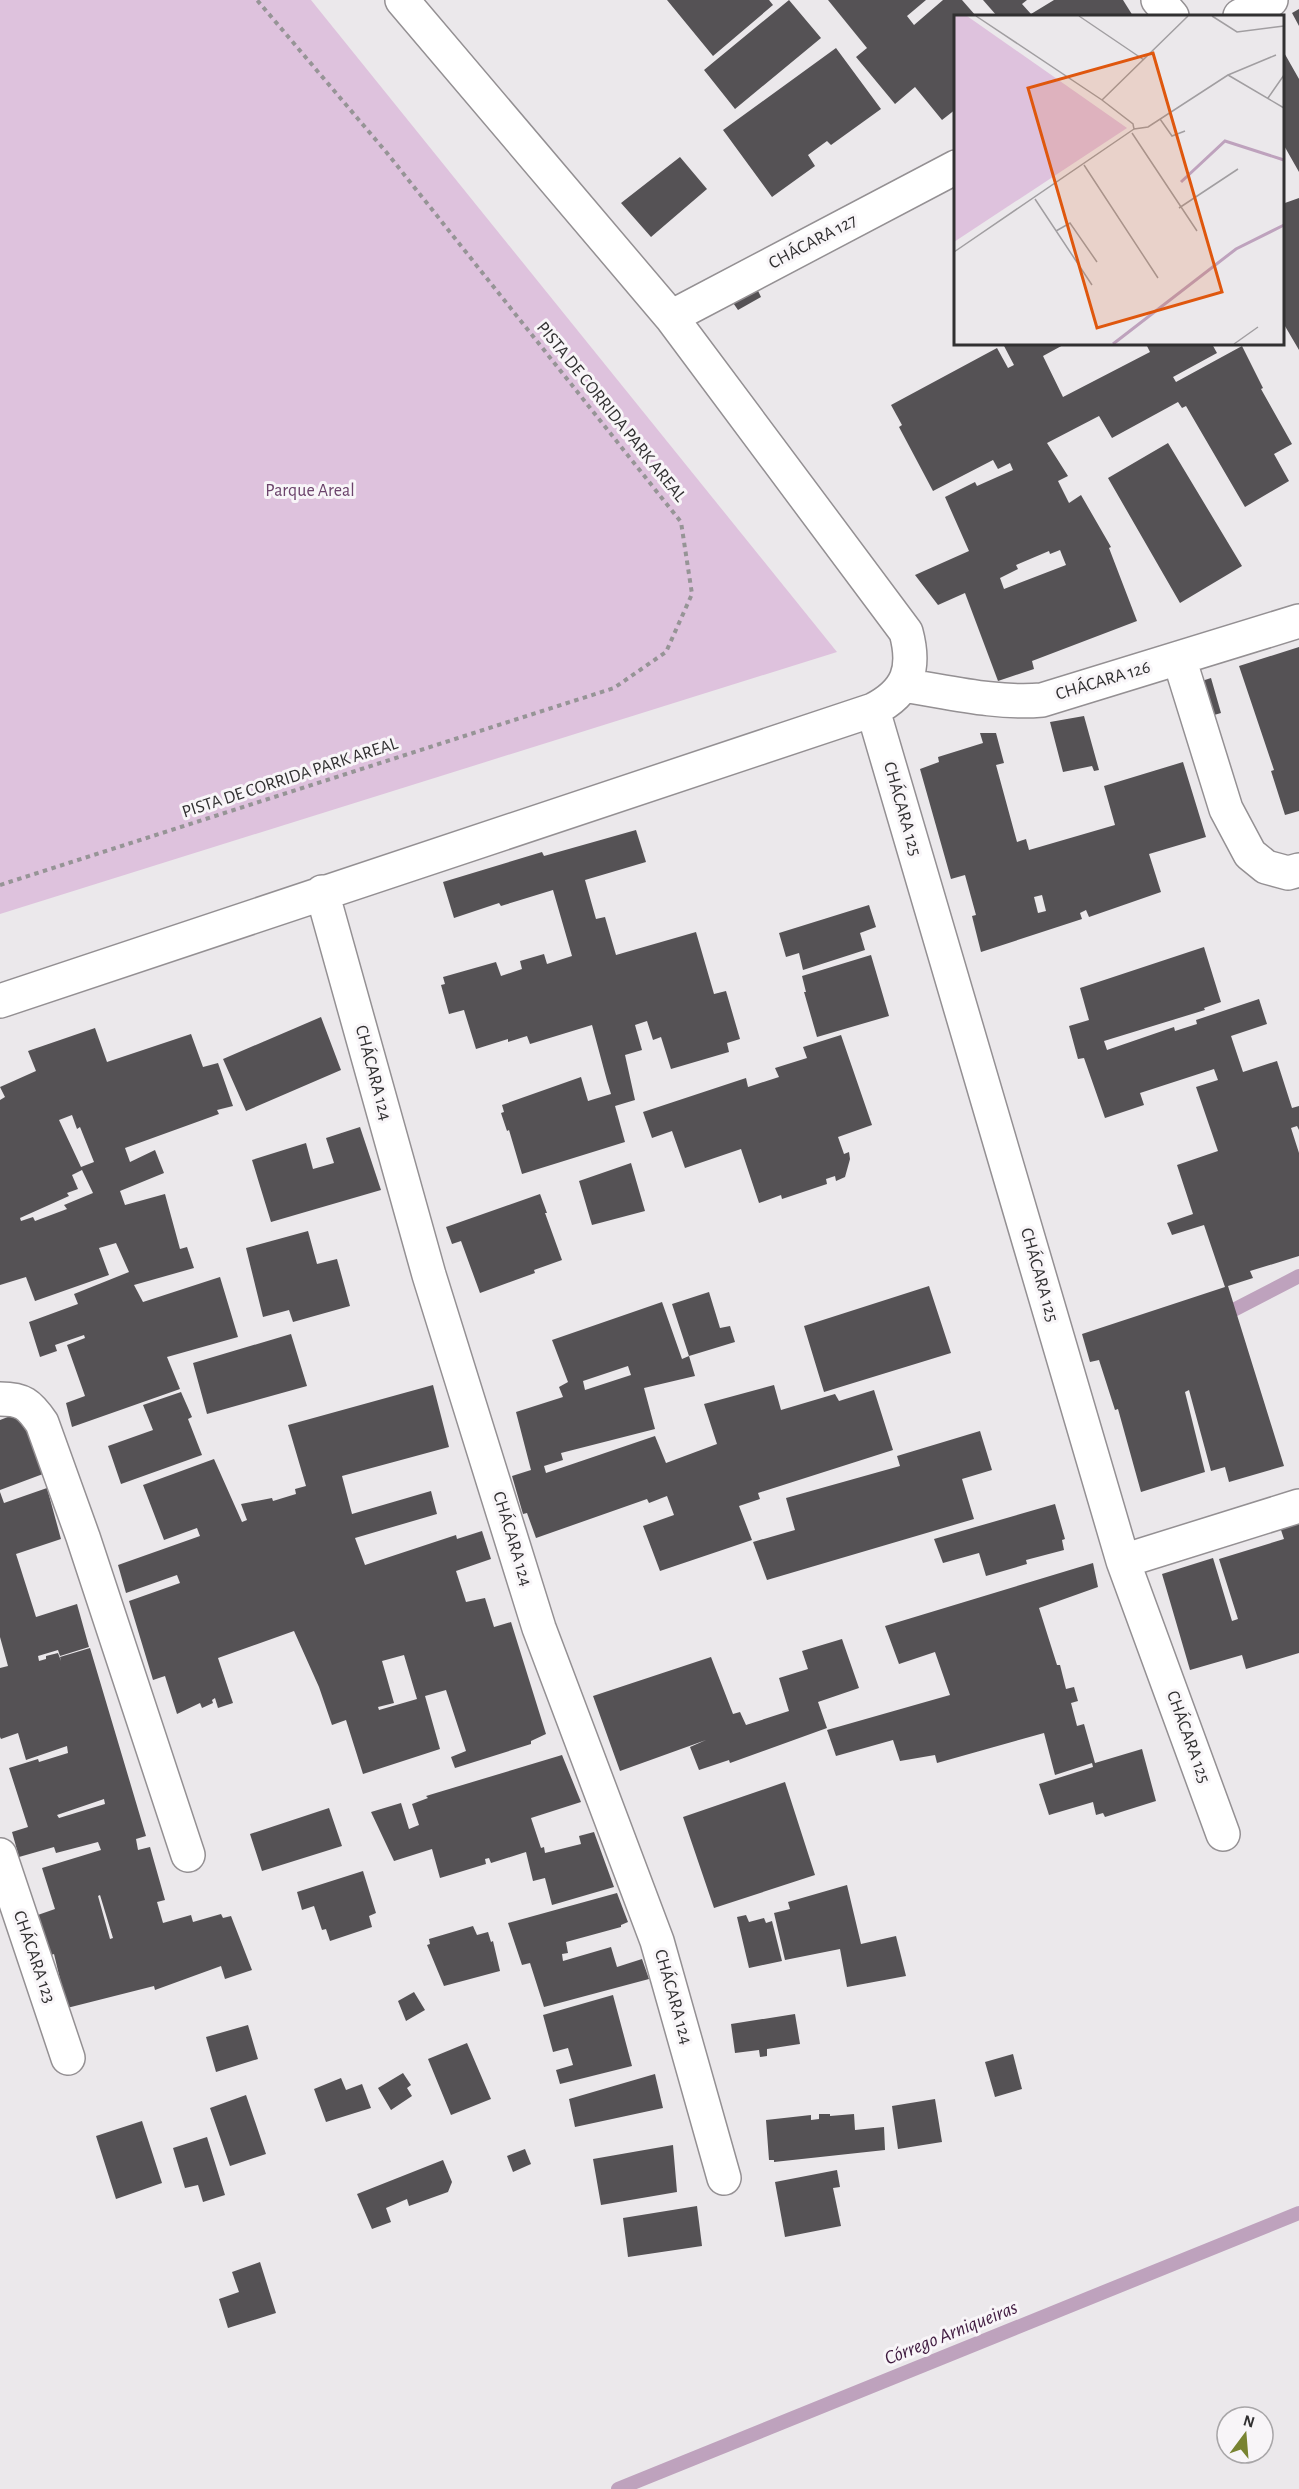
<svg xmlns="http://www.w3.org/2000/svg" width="1299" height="2489" font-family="'Alegreya Sans',sans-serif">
<rect width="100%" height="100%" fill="#ebe8eb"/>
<path fill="#dec2dd" d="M0 0H311L837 652 0 914Z"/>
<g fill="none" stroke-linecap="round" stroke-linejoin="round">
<path stroke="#bea2bd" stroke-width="14" d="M1220 1317 1299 1276
M618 2489 1299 2213"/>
</g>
<path fill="#555255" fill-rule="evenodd" d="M667 0H769L773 5 713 56Z
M789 0 821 38 735 109 704 70Z
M828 0H926L907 16 914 25 943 0H962L976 16H956V109L942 120 915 87 895 104 856 57 867 48Z
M983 0H1027L1022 4 1031 14 1054 0H1123L1133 16H997Z
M1299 9V26L1292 13Z
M836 48 881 109 831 145 827 141 808 155 815 166 772 197 723 130Z
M1282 49 1299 79V172L1282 142Z
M680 157 707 189 651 237 621 203Z
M1299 198V350L1282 321V204Z
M749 272 761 297 738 310 729 297Z
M1003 344H1065L1043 356 1063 397 1150 352 1146 344H1212L1217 353 1173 377 1176 382 1242 346 1263 388 1261 389 1292 444 1274 454 1289 481 1245 507 1186 406 1182 408 1178 402 1112 438 1099 416 1047 443 1068 476 1058 481 1069 503 1081 495 1111 547 1109 548 1137 621 1032 661 1034 669 998 681 965 593 938 605 915 575 969 551 945 497 975 482 977 486 1013 470 1010 463 998 469 993 460 933 491 899 427 902 425 891 405 997 348 1008 368 1014 365ZM1060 550 1066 565 1004 589 1000 578 1018 569 1016 565 1049 551 1050 554Z
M1168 443 1242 566 1180 603 1108 478Z
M1299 647V811L1285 815 1271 771 1274 770 1239 666Z
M1211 678 1221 713 1183 724 1174 690Z
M1084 716 1099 770 1094 771 1092 766 1063 772 1050 722Z
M980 733H996L1004 763 996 765 1017 842 1026 839 1029 850 1115 825 1104 786 1183 762 1206 837 1149 854 1161 892 1089 917 1086 910 1080 913 1082 919 981 952 972 916 976 915 965 875 951 879 920 769 939 762 938 757 983 743ZM1042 895 1046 911 1038 913 1034 897Z
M636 830 646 862 585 880 596 919 605 917 616 955 696 932 714 994 726 991 740 1039 727 1043 729 1052 671 1069 661 1037 653 1040 647 1021 635 1025 642 1050 625 1055 635 1100 615 1106 625 1142 522 1174 509 1130 507 1131 501 1113 504 1112 502 1105 581 1077 588 1101 611 1094 607 1081 592 1025 530 1044 527 1036 508 1042V1039L476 1049 464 1010 449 1014 441 985 445 984 443 977 496 962 501 976 522 969 520 961 544 954 547 964 572 956 553 890 501 906 499 903 454 918 443 882 542 852 544 856Z
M869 905 876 927 860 933 865 950 803 970 799 953 786 957 779 933Z
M1204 947 1221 1002 1204 1008 1205 1010 1104 1041 1107 1050 1174 1027 1175 1031 1197 1024 1196 1020 1259 999 1267 1024 1231 1036 1243 1072 1277 1061 1292 1108 1299 1106V1130L1297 1126 1291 1128 1299 1153V1256L1250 1271 1253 1278 1228 1286 1284 1466 1229 1482 1225 1467 1211 1471 1189 1390 1185 1392 1205 1472 1141 1492 1118 1409 1115 1410 1099 1360 1090 1362 1082 1334 1225 1287 1204 1225 1172 1235 1167 1223 1193 1214 1177 1165 1218 1151 1196 1087 1218 1080 1214 1069 1140 1093 1144 1105 1105 1118 1084 1058 1078 1059 1069 1026 1089 1020 1080 988Z
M871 955 889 1016 817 1037 804 992H806L802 976Z
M321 1017 341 1070 246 1111 223 1059Z
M95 1028 107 1062 191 1034 203 1067 218 1063 233 1106 217 1110 219 1114 125 1148 130 1162 155 1150 164 1173 120 1191 125 1205 165 1194 180 1249 187 1247 194 1268 134 1285 143 1302 220 1277 238 1337 167 1357 180 1389 72 1427 66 1403 85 1396 67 1345 85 1338 84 1335 55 1345 57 1351 40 1357 29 1322 78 1304 74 1294 129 1272 116 1243 99 1248 109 1275 35 1301 26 1277 0 1285V1100L5 1097 0 1087 36 1071 28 1051ZM72 1115 77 1129 80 1127 94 1162 81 1167 59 1120ZM82 1170 93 1193 64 1205 67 1209 35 1221 33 1217 21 1221 20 1218 69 1196 67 1193 78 1189 72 1175Z
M841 1035 872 1125 838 1137 844 1154 849 1152 850 1159 845 1177 836 1181 835 1176 826 1179 827 1184 782 1199 781 1195 759 1203 741 1149 685 1168 672 1131 652 1138 643 1112 746 1078 748 1087 779 1077 775 1068 807 1058 803 1047Z
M360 1127 381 1190 271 1222 252 1160 306 1143 313 1169 334 1163 326 1138Z
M631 1163 645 1211 592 1225 579 1181Z
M540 1194 547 1213H545L562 1260 534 1270 535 1273 480 1293 461 1241 452 1244 446 1227Z
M308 1231 317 1264 337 1259 350 1306 293 1322 289 1310 263 1317 246 1248Z
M929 1286 951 1353 824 1392 804 1326Z
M709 1292 720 1328 730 1326 735 1342 689 1356 672 1304Z
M662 1302 682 1359 689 1356 695 1376 644 1388 655 1429 561 1453 563 1460 544 1466 546 1473 655 1436 666 1463 717 1444 704 1404 774 1385 781 1410 835 1394 839 1401 874 1390 893 1450 758 1493 760 1499 739 1506 752 1540 660 1571 643 1526 674 1515 667 1496 649 1503 647 1499 536 1538 527 1513 523 1514 512 1476 531 1470 516 1412 563 1397 559 1387 568 1382 552 1340ZM628 1366 631 1375 585 1390 583 1381Z
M291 1334 307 1386 207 1414 193 1363Z
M433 1385 449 1447 342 1476 352 1514 431 1491 437 1514 355 1538 365 1565 456 1535 457 1539 482 1531 491 1559 456 1571 466 1602 485 1598 494 1627 511 1622 546 1734 531 1741V1744L455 1768 451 1757 466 1751 446 1690 425 1696 440 1749 363 1774 346 1720 332 1725 319 1687 294 1631 218 1658 233 1703 218 1708 215 1698 212 1700 213 1703 202 1708 200 1703 177 1714 165 1676 153 1680 129 1601 180 1583 177 1575 126 1593 118 1565 200 1536 197 1528 164 1540 143 1485 214 1459 242 1522 247 1520 241 1504 272 1498 273 1501 296 1494 295 1489 306 1486 288 1425ZM404 1655 417 1699 379 1710 378 1707 394 1703 382 1661Z
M181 1392 192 1417 188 1419 202 1455 121 1484 108 1446 153 1430 143 1405Z
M13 1415 24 1421 43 1474 0 1490V1420Z
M980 1431 992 1470 962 1479 974 1519 767 1580 753 1542 795 1530 786 1498 900 1466 897 1456Z
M47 1488 61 1539 16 1554 36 1617 77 1604 89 1647 60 1656 58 1650 38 1656 39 1661 46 1659V1656L58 1653 61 1661 60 1657 90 1648 146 1836 136 1839 138 1850 150 1847 165 1900 157 1902 163 1923 191 1915 193 1922 221 1914 223 1918 231 1916 252 1970 225 1979 221 1966 155 1990 154 1986 67 2008 54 1954 45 1957 32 1917 55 1909 42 1868 101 1850 98 1842 56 1853 54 1847 19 1857 12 1832 28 1827 9 1768 38 1759 39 1762 68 1753 67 1746 26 1760 18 1733 1 1739 0 1737V1668L8 1666 0 1637V1492L4 1503ZM104 1799 105 1804 59 1818 57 1815ZM100 1895 113 1938 110 1939 98 1896Z
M1055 1504 1065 1539 1062 1540 1064 1550 1026 1560 1027 1564 986 1576 979 1553 943 1563 934 1539Z
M1299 1521V1653L1246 1669 1242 1655 1190 1670 1162 1574 1213 1558 1232 1621 1238 1619 1219 1559 1284 1539 1280 1527Z
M1093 1563 1098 1587 1039 1608 1057 1665H1060L1066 1689 1074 1687 1078 1701 1071 1703 1077 1726 1084 1724 1095 1763 1142 1749 1156 1801 1105 1817 1103 1813 1096 1815 1093 1802 1049 1815 1039 1784 1093 1767 1092 1763 1055 1775 1044 1733 937 1763 935 1755 900 1761 893 1740 836 1756 827 1730 950 1695 935 1652 899 1664 885 1626Z
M842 1639 859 1688 818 1702 827 1728 730 1763 729 1760 699 1770 690 1747 706 1740 620 1771 593 1696 711 1657 733 1714 740 1712 746 1725 789 1711 779 1678 808 1669 802 1651Z
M562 1755 581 1802 531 1818 541 1848 544 1847 545 1853 581 1844 579 1836 594 1832 614 1887 552 1905 545 1878 533 1881 526 1852 491 1863 489 1858 485 1859 486 1864 440 1878 432 1849 394 1861 371 1812 401 1803 409 1829 419 1825 412 1804 428 1798 426 1796Z
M785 1782 815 1875 714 1908 683 1817Z
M329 1808 342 1846 262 1871 250 1834Z
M363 1871 376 1913 369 1916 372 1927 330 1941 326 1929 322 1930 314 1906 302 1910 297 1892Z
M847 1885 861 1944 896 1936 906 1976 847 1987 840 1949 785 1960 774 1913 790 1909 788 1902Z
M617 1893 628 1922 621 1925V1927L566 1942 568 1953 562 1954 563 1961 611 1947 617 1967 642 1959 649 1979 544 2007 530 1963 522 1965 508 1923Z
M746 1915 749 1922 764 1918 766 1923 772 1921 782 1961 749 1968 737 1917Z
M473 1926 477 1935 488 1932 491 1942 493 1941 500 1971 444 1986 427 1945 430 1944 429 1939Z
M414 1992 425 2010 406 2021 398 2001Z
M613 1995 632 2066 560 2084 556 2070 573 2065 568 2048 553 2052 543 2015Z
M795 2014 800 2044 767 2049V2056L760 2057 759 2050 735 2053 731 2024Z
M248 2025 258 2059 216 2072 206 2037Z
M467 2043 491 2099 451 2115 428 2059Z
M1013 2054 1022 2089 995 2097 985 2062Z
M403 2073 411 2085 407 2088 412 2096 391 2110 378 2088Z
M655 2074 663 2108 575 2127 569 2099Z
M341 2078 346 2090 362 2084 371 2108 326 2122 314 2089Z
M246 2095 266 2154 230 2166 210 2108Z
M935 2099 942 2142 898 2149 892 2106Z
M819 2114H830V2116L854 2114 855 2130 884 2127 885 2150 774 2162V2160H769L766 2120 811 2115V2120L819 2119Z
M142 2121 162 2183 116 2199 96 2136Z
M207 2137 225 2195 203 2202 198 2185 185 2188 173 2148Z
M673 2145 677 2192 601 2205 593 2159Z
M525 2149 531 2164 513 2172 507 2156Z
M443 2160 452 2182 448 2192 409 2206 407 2199 386 2208 391 2222 372 2229 357 2194Z
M837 2170 840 2187 833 2188 841 2226 785 2237 775 2182Z
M697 2206 702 2246 628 2257 623 2218Z
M260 2262 276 2313 228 2328 219 2299 239 2292 232 2272Z"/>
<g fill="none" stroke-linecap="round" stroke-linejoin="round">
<g stroke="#949093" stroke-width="36">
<path id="minor" d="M1158 0 1172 16
M1240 16 1271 0
M671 317 956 167
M1179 658 1226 809 1250 854 1266 867 1288 873 1299 870
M903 685C949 692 996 704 1042 700L1299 621
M873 710 1123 1561 1223 1834
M322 892 429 1275 539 1628 657 1941 724 2178
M0 1001 873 710C908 692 916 669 906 632L671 317 402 0
M0 1399C23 1399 29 1404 42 1423L83 1537 188 1855
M1123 1561 1299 1506
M0 1855 68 2058"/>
</g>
<path stroke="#969496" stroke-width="4" stroke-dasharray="4.5 4.5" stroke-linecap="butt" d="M0 885 614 688 666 652 692 594 681 522 387 153 257 0"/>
<use href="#minor" stroke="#fff" stroke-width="33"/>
</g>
<g text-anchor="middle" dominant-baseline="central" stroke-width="6" stroke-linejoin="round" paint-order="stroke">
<g font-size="18" fill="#313031" stroke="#f8f5f8">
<text transform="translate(813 242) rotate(-28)">CHÁCARA 127</text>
<text transform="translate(611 412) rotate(51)">PISTA DE CORRIDA PARK AREAL</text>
<text transform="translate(1103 681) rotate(-17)">CHÁCARA 126</text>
<text transform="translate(290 778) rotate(-18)">PISTA DE CORRIDA PARK AREAL</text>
<text transform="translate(902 809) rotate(74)">CHÁCARA 125</text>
<text transform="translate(373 1073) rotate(75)">CHÁCARA 124</text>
<text transform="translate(1039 1275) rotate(74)">CHÁCARA 125</text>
<text transform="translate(512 1539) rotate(73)">CHÁCARA 124</text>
<text transform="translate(1188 1737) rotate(70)">CHÁCARA 125</text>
<text transform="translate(34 1957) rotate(71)">CHÁCARA 123</text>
<text transform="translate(673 1997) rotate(74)">CHÁCARA 124</text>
</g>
<g font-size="18" fill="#6b436b" stroke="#f8f5f8">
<text x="310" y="491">Parque Areal</text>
</g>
<g font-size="20" font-style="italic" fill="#401b40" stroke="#f8f5f8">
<text transform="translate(951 2333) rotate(-22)">Córrego Arniqueiras</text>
</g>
</g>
<g transform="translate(954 15)">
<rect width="330" height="330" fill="#ebe8eb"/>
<path d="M0 1H13L173 113 0 227Z" fill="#dec2dd"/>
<path fill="none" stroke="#bea2bd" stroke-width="3" d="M227 167 271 126 330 145M159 329 282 234 330 210"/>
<path fill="none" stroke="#a19ea1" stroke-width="1.5" d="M22 1 148 85 179 109 180 114M125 1 190 45M258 1 283 17 330 11M274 60 322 40M314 83 330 60M148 85 234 1M206 104 218 121 231 116M180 114 194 112 274 60 330 93M178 118 243 216M130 150 204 263M81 184 138 270M225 193 284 154M102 216 116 208 143 247M0 237 180 114M280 329 304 312"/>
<path fill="#df570e" fill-opacity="0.15" stroke="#df570e" stroke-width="3" d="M199 38 268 277 143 313 74 73Z"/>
<rect width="330" height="330" fill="none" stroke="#313031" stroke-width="3"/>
</g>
<g transform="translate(1245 2435) rotate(16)"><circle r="28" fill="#f8f5f8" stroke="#a8a6a8" stroke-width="1.5"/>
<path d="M0-4.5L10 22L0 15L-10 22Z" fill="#788331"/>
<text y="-9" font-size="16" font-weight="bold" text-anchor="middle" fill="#313031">N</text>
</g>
</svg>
